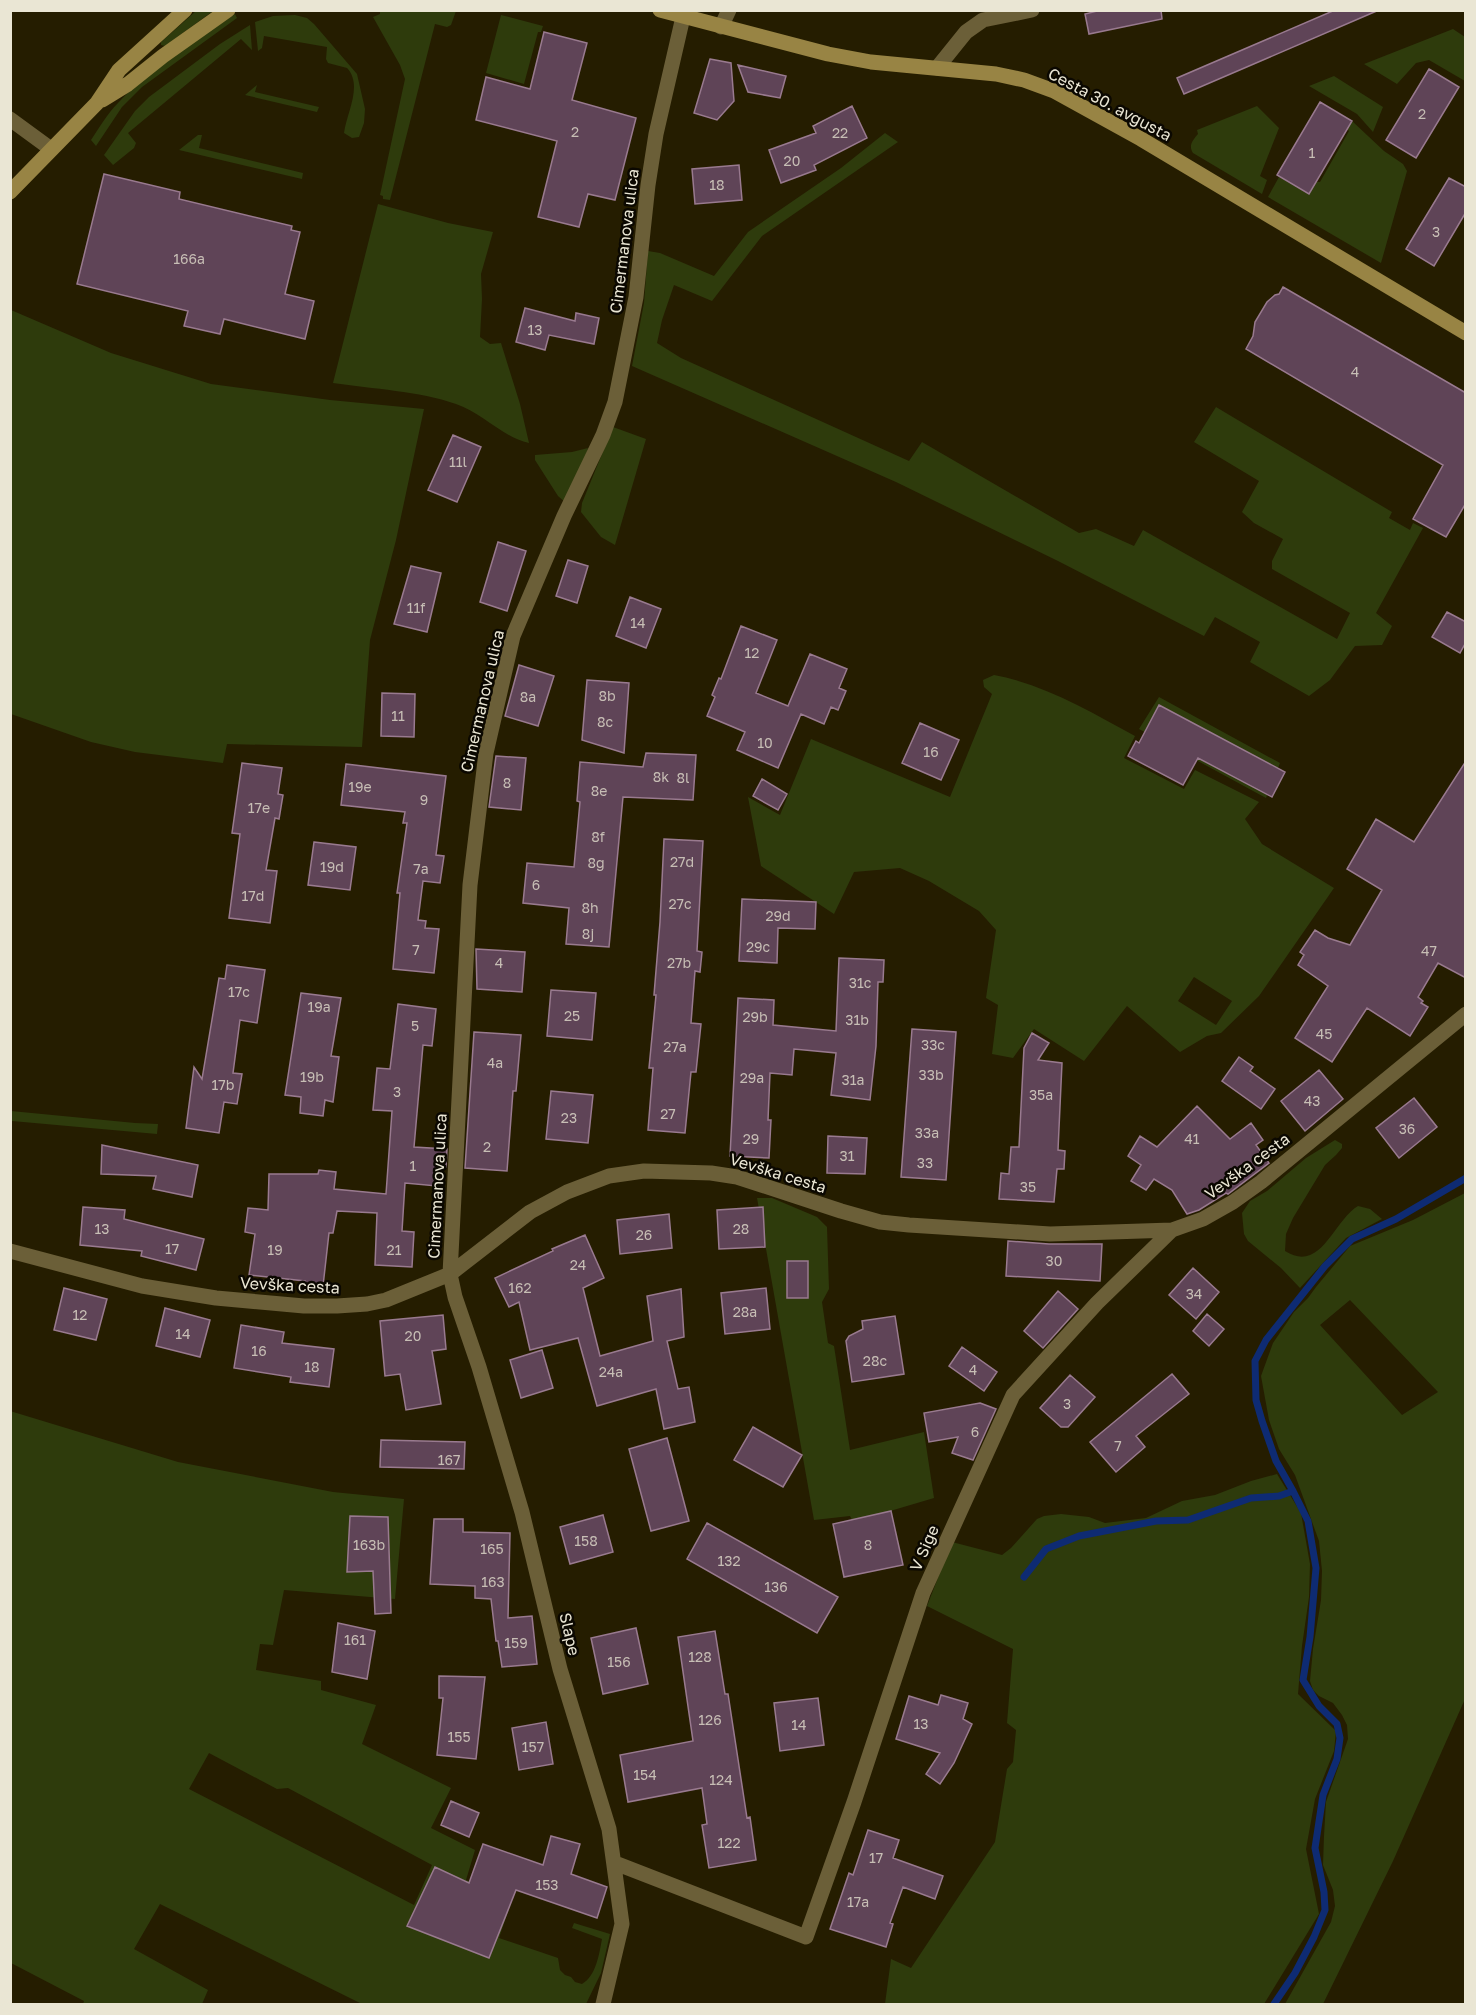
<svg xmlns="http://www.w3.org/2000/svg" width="1476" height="2015" font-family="'Golos Text',sans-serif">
<rect width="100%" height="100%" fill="#251d00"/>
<path fill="#2e3b0c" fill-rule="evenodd" d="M196 11H213L165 46 161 45V42Z
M380 11H456L451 25 447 27 435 24 390 200 383 199V196L380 195 405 79 400 65 373 17 380 14Z
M235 14 237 18 142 87 122 107 96 146 91 140C99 128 107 114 118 103 149 69 197 40 235 14Z
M295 15 307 18 314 24 357 74 365 109 364 123 359 137 352 138 344 133C347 112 363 85 347 68L328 63 326 59 327 47 264 36 262 48 258 51 255 22 273 16Z
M501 15 543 26 541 32H538L524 84 486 73Z
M250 25 252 50 241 39 128 133 136 143 134 148 113 165 104 155 135 111 149 97 220 44Z
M1453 29 1465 37V81L1429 60 1416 63 1397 84 1364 64Z
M1334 76 1383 107 1373 132 1357 114 1309 86Z
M257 85 255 92 319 107 317 112 245 95Z
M1257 106 1279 128 1260 176 1267 180 1262 194 1193 153C1188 145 1193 140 1198 134L1197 130Z
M1352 121 1384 151 1403 164 1407 171 1381 263 1268 197 1279 177 1309 194 1316 182H1320L1349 131 1347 129Z
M885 133 898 142 762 236 712 301 674 285 662 320 657 343 681 358 909 461 922 442 1079 533 1096 529 1134 546 1143 530 1337 639 1350 613 1272 569V561L1283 539 1254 523 1242 512 1259 481 1194 442 1216 407 1392 512 1389 518 1410 530 1413 523 1423 528 1376 613 1392 626 1382 645 1355 646 1330 680 1309 696 1250 662 1260 642 1215 617 1204 636 1058 561 896 482 632 366 644 303 648 251 660 253 714 276 748 232 841 168Z
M198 135H202L199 148 303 173 302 179 179 150Z
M378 204 448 223 493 232 481 274 482 299 480 337 490 344 501 343 520 404 529 443C502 437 483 413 456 404 419 391 373 389 333 383Z
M11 310 111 353 211 384 330 400 424 409 396 540 370 640 362 747 227 744 223 763 135 752 91 742 11 714Z
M613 427 646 439 615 545 601 537 581 512 582 503Z
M588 448 582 470 566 503 558 496 535 460V455L572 452Z
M994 675C1044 684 1091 712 1135 736L1124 758 1184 789 1195 770 1259 802 1245 819 1262 844 1334 888 1259 996 1221 1033 1207 1036 1180 1052 1127 1006 1084 1061 1034 1029 1013 1058 992 1054 998 1005 986 998 996 930 979 911 929 881 900 868 854 872 834 914 761 866 748 797 780 815 811 739 950 797 992 694 984 687 983 680ZM1194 977 1232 1001 1216 1025 1178 1001Z
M1159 697 1280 763 1266 798 1139 729Z
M11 1111 135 1123 158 1124 157 1134 12 1121 11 1120Z
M1335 1140 1342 1144V1148L1336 1155 1325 1165 1293 1218 1286 1234 1285 1251C1321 1274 1333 1221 1358 1206L1370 1209 1382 1219 1346 1238 1300 1288 1281 1268 1248 1241 1244 1234 1242 1213 1250 1201 1267 1191 1306 1158Z
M1465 1193V1699L1393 1861 1323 2004H1285L1331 1922 1335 1906 1333 1890 1323 1865 1324 1836 1326 1802 1348 1739 1347 1725 1342 1715 1333 1703 1319 1696 1313 1690 1310 1681 1313 1649 1321 1600 1322 1571 1319 1541 1295 1475 1279 1449 1269 1420 1261 1376 1273 1343 1294 1312 1308 1298 1316 1287 1350 1246 1413 1220ZM1350 1300 1438 1392 1402 1415 1320 1325Z
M757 1198H772L817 1217 827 1227 829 1289 822 1302 828 1343 834 1346 850 1450 924 1432 934 1498 853 1522 850 1516 814 1520ZM787 1261H808V1298H787Z
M10 1411 178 1462 333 1492 404 1499 395 1599 284 1590 273 1645 260 1644 256 1670 321 1681V1690L376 1705 362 1744 451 1788 431 1828 475 1850 466 1880 513 1897 499 1938 558 1958 560 1970 565 1975 571 1977 575 1982 582 1984C596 1976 599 1955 602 1939L572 1928 574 1923 610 1934 601 1973 586 2004H362L160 1904 134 1949 208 1990 202 2004H83L84 2001 11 1963ZM209 1753 277 1789 288 1788 432 1865 414 1905 189 1789Z
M1277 1474 1301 1513 1310 1564 1309 1597 1302 1646 1298 1694 1336 1731 1334 1751 1315 1799 1306 1849 1319 1914 1264 2004H885L891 1959 911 1968 995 1842 1007 1769 1013 1762 1016 1730 1007 1723 1013 1649 927 1606 952 1542 1002 1555 1011 1548 1037 1519 1044 1516 1061 1514 1089 1517 1105 1523 1146 1518 1182 1501 1215 1495 1251 1481Z"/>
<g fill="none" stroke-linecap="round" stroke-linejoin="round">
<path stroke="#0e2b73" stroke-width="7" d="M1293 1491 1276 1461 1262 1421 1256 1400 1255 1361 1266 1340 1325 1266 1352 1239 1396 1219 1466 1178
M1024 1577 1046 1549 1079 1536 1156 1521 1188 1520 1251 1498 1279 1496 1293 1491 1308 1521 1316 1568 1310 1637 1303 1680 1319 1706 1337 1724 1340 1738 1337 1759 1323 1795 1315 1848 1324 1892 1325 1910 1314 1937 1295 1973 1274 2004"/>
</g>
<path fill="#5f4457" stroke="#997a8f" stroke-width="1.5" d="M1101 10H1161L1162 19 1089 34 1085 14Z
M1335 10H1379L1184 94 1177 78Z
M544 32 587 43 572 100 636 118 615 200 588 194 579 227 538 217 557 141 476 120 486 77 530 89Z
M710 59 731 63 734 101 717 120 694 113Z
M738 65 786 76 780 98 748 92Z
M1429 69 1459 87 1416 158 1386 140Z
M1320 102 1352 121 1309 194 1277 175Z
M852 106 867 138 814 165 816 170 781 183 769 150 816 133 813 126Z
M739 165 742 200 695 204 692 169Z
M104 174 180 192 179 199 292 226 291 230 300 232 285 294 314 301 305 339 224 319 220 334 184 326 188 311 77 284Z
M1449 178 1466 187V212L1434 266 1406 249Z
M1283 287 1466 393V503L1446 537 1413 519 1443 465 1246 349 1253 336 1255 322 1267 302 1275 295 1279 294Z
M525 308 575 321 576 313 599 318 594 344 549 335 545 350 516 342Z
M453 435 481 447 457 502 428 490Z
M498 542 526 551 507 611 480 602Z
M568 560 588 566 577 603 556 596Z
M411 566 441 573 427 632 394 624Z
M630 597 661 609 646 648 616 636Z
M1447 612 1466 622V642L1460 653 1432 637Z
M741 626 777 640 756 693 788 706 810 654 847 669 839 688 846 691 838 710 831 707 824 724 801 714 778 768 737 750 745 732 707 716 715 697 712 695 719 678 721 679Z
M519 665 554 676 538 726 505 716Z
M587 680 629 683 624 753 582 740Z
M382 693 415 694 414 737 381 736Z
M1159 705 1285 772 1272 797 1198 758 1183 785 1128 756 1136 741 1139 743Z
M920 723 959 740 941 780 902 763Z
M646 753 696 755 693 800 623 797 609 947 566 944 569 908 523 903 527 863 574 867 580 802 577 801 580 762 643 767Z
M496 756 526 758 521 810 489 807Z
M1466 761V978L1438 963 1418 997 1423 1001 1421 1003 1428 1007 1410 1036 1367 1008 1332 1062 1295 1038 1328 986 1298 965 1304 955 1300 952 1315 930 1328 938 1350 945 1382 890 1347 869 1376 819 1414 842Z
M242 763 282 768 278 794 283 795 279 819 275 818 266 870 277 871 270 923 229 918 240 834 232 833Z
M346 764 446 776 436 855 444 856 440 883 423 881 418 920 426 921 425 928 439 929 434 973 393 969 400 893H397L407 823H403L405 812 341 805Z
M762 779 787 794 778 810 753 796Z
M664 839 703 841 697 951 702 952 700 972 695 971 691 1023 701 1024 696 1072H691L685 1133 648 1130 653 1068H649L656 995H654L660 922Z
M314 842 356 847 350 890 308 885Z
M742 899 816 902 815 929 778 928 777 963 739 961Z
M476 949 525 952 522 992 477 989Z
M839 958 884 960 883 982H878L876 1046 870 1100 831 1095 836 1053 794 1049 792 1075 770 1073 768 1120H771L769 1158 730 1156 738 998 774 1000 773 1025 836 1031Z
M227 965 265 970 257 1023 240 1020 233 1073 242 1074 237 1104 224 1102 219 1133 186 1128 194 1067 202 1079 219 978 225 979Z
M551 990 596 993 592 1040 547 1036Z
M301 993 341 998 331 1056 339 1057 333 1102 325 1100 323 1116 300 1113 301 1097 285 1095Z
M398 1004 436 1009 432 1046 423 1045 414 1147 447 1149 446 1167 438 1166 437 1186 405 1183 402 1231 414 1232 412 1267 375 1265 377 1213 337 1211 333 1233H329L323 1286 305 1284V1281L249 1275 255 1234 245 1232 248 1208 268 1210 269 1174H318L319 1170 336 1172 334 1189 386 1194 392 1111 373 1110 377 1068 390 1069Z
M912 1029 956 1032 946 1180 901 1177Z
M474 1032 521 1035 516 1091H513L507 1171 465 1168Z
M1032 1033 1049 1043 1038 1060 1062 1063 1058 1150 1065 1151 1064 1169H1057L1054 1202 999 1199 1001 1173 1009 1174 1011 1147H1019L1024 1048Z
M1239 1057 1253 1067 1250 1071 1275 1089 1261 1109 1222 1081Z
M1319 1070 1343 1099 1305 1131 1281 1101Z
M551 1091 593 1095 588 1143 546 1139Z
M1414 1098 1437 1127 1399 1158 1376 1128Z
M1197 1106 1230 1139 1251 1123 1263 1140 1256 1145 1269 1163 1228 1194 1226 1193 1199 1210 1187 1214 1172 1190 1154 1179 1146 1190 1131 1181 1141 1165 1128 1156 1140 1136 1157 1147Z
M828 1136 867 1138 865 1174 827 1173Z
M102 1145 198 1165 192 1197 153 1189 156 1176 101 1174Z
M83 1207 125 1210 124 1219 204 1239 196 1270 141 1256 142 1251 80 1245Z
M763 1207 765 1247 719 1249 717 1210Z
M669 1214 672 1248 620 1254 617 1220Z
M585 1235 604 1278 583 1288 600 1356 653 1341 647 1296 681 1289 684 1337 667 1341 678 1389 689 1387 695 1422 664 1429 656 1389 597 1406 578 1338 530 1350 519 1302 509 1307 495 1278 553 1251 552 1249Z
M1008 1241 1049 1244H1102L1100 1281 1006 1276Z
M787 1261H808V1298H787Z
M1193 1268 1219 1292 1196 1319 1169 1295Z
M64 1288 107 1299 96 1340 54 1330Z
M766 1288 770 1329 725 1334 721 1293Z
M1058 1291 1078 1309 1043 1348 1024 1331Z
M165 1308 210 1320 200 1357 156 1346Z
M1207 1314 1224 1329 1209 1346 1193 1331Z
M443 1315 446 1349 432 1351 441 1404 406 1410 400 1374 385 1376 380 1321Z
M895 1316 904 1374 852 1382 846 1341 849 1336 863 1329 862 1321Z
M241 1325 284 1332 282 1343 334 1349 329 1387 290 1382 291 1377 234 1368Z
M962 1347 997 1372 984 1391 949 1366Z
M542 1350 553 1388 521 1398 510 1360Z
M1172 1374 1189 1394 1136 1436 1145 1447 1116 1472 1090 1442Z
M1070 1375 1095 1397 1068 1427H1061L1040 1408Z
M980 1403 996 1409 973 1460 952 1453 958 1437 929 1442 924 1413Z
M753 1427 802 1455 783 1487 734 1460Z
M667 1438 689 1521 651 1531 629 1449Z
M381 1440 465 1442 464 1469 380 1467Z
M891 1511 903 1565 844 1577 833 1524Z
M603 1515 613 1552 570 1564 560 1527Z
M350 1516 388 1517 391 1613 375 1614 373 1571 347 1572Z
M434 1519H463V1532L510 1533 508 1618 532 1616 537 1664 502 1667 498 1641H496L491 1599 475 1598V1586L430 1584Z
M707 1523 838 1597 817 1633 687 1559Z
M338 1623 375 1631 367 1679 332 1672Z
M636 1628 648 1684 603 1694 591 1638Z
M715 1631 725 1694H728L747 1818 750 1817 756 1860 709 1868 702 1825 707 1824 702 1788 628 1802 620 1755 693 1741 678 1637Z
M439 1676 485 1677 476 1759 437 1755 443 1698H439Z
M941 1695 968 1703 963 1719 972 1724 954 1763 940 1784 926 1774 940 1753 896 1739 909 1696 938 1705Z
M818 1698 824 1745 780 1751 774 1703Z
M546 1722 553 1764 519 1770 512 1728Z
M451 1801 479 1813 469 1837 441 1825Z
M868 1830 899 1840 893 1858 943 1876 935 1899 903 1887 890 1923 893 1924 886 1947 830 1929 849 1873 853 1875Z
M551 1836 580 1844 571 1874 607 1887 597 1918 516 1890 489 1958 407 1926 435 1867 469 1883 483 1844 543 1865Z"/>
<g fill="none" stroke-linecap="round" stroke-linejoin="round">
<path stroke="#6b5f38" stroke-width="15" d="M721 27 729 10
M937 68 966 32 983 20 1032 10
M10 119 51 149
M10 1251 142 1286 216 1298 304 1306H337L367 1304 386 1300 450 1274 530 1212 567 1192 609 1176 644 1171 711 1173 737 1177 841 1211 880 1222 909 1225 1050 1234 1172 1230 1203 1219 1233 1202 1261 1182 1466 1014
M615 1863 806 1937 854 1802 923 1593 1013 1395 1097 1303 1172 1230
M603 2004 622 1924 609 1829 560 1669 522 1512 479 1367 455 1297 450 1274 470 885 486 753 513 636 564 516 603 435 615 402 636 297 648 185 656 134 683 17"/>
<path stroke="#988444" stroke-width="15" d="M660 10 828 54 871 62 996 74 1024 80 1054 91 1141 139 1466 333
M102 100 128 84 163 56 228 10
M10 192 97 103 119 70 185 10"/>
</g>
<g text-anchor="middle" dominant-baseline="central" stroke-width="5" stroke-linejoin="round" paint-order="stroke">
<g font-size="14" fill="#c7beb5">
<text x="1422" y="113">2</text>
<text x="575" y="131">2</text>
<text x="840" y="132">22</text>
<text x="1312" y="152">1</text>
<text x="792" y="160">20</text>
<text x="717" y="184">18</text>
<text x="1436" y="231">3</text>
<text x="189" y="258">166a</text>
<text x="535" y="329">13</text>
<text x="1355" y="371">4</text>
<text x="458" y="461">11l</text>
<text x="416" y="607">11f</text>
<text x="638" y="622">14</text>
<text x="752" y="652">12</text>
<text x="607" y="695">8b</text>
<text x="528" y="696">8a</text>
<text x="398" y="715">11</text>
<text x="605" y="721">8c</text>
<text x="765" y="742">10</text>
<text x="931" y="751">16</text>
<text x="661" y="776">8k</text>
<text x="683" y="777">8l</text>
<text x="507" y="782">8</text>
<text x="360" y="786">19e</text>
<text x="599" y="790">8e</text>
<text x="424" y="799">9</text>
<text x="259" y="807">17e</text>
<text x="598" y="836">8f</text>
<text x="682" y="861">27d</text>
<text x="596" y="862">8g</text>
<text x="332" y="866">19d</text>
<text x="421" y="868">7a</text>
<text x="536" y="884">6</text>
<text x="253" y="895">17d</text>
<text x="680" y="903">27c</text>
<text x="590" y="907">8h</text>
<text x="778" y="915">29d</text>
<text x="588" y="933">8j</text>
<text x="758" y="946">29c</text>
<text x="416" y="949">7</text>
<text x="1429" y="950">47</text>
<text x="499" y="962">4</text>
<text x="679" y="962">27b</text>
<text x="860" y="982">31c</text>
<text x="239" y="991">17c</text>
<text x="319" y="1006">19a</text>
<text x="572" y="1015">25</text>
<text x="755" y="1016">29b</text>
<text x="857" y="1019">31b</text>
<text x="415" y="1025">5</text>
<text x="1324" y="1033">45</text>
<text x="933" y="1044">33c</text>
<text x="675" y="1046">27a</text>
<text x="495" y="1062">4a</text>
<text x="931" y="1074">33b</text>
<text x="312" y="1076">19b</text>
<text x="752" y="1077">29a</text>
<text x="853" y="1079">31a</text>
<text x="223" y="1084">17b</text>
<text x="397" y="1091">3</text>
<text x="1041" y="1094">35a</text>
<text x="1312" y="1100">43</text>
<text x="668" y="1113">27</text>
<text x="569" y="1117">23</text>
<text x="1407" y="1128">36</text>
<text x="927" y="1132">33a</text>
<text x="751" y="1138">29</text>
<text x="1192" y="1138">41</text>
<text x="487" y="1146">2</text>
<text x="847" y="1155">31</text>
<text x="925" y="1162">33</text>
<text x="413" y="1165">1</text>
<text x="1028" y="1186">35</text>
<text x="102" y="1228">13</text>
<text x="741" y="1228">28</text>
<text x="644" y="1234">26</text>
<text x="172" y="1248">17</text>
<text x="275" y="1249">19</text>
<text x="394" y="1249">21</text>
<text x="1054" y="1260">30</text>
<text x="578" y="1264">24</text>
<text x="520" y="1287">162</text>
<text x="1194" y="1293">34</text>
<text x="745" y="1311">28a</text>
<text x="80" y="1314">12</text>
<text x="183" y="1333">14</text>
<text x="413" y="1335">20</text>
<text x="259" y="1350">16</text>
<text x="875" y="1360">28c</text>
<text x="312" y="1366">18</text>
<text x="973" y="1369">4</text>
<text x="611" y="1371">24a</text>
<text x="1067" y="1403">3</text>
<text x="975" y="1431">6</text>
<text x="1118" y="1445">7</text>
<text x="449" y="1459">167</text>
<text x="586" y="1540">158</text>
<text x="369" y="1544">163b</text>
<text x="868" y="1544">8</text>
<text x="492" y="1548">165</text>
<text x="729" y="1560">132</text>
<text x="493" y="1581">163</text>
<text x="776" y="1586">136</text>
<text x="355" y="1639">161</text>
<text x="516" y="1642">159</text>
<text x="700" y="1656">128</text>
<text x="619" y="1661">156</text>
<text x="710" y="1719">126</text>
<text x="921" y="1723">13</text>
<text x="799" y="1724">14</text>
<text x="459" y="1736">155</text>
<text x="533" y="1746">157</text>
<text x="645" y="1774">154</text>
<text x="721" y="1779">124</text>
<text x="729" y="1842">122</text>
<text x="876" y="1857">17</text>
<text x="547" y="1884">153</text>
<text x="858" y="1901">17a</text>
</g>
<g font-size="16" fill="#eae6d4" stroke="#0b0801">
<text transform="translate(1110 104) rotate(28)">Cesta 30. avgusta</text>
<text transform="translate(624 241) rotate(-83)">Cimermanova ulica</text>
<text transform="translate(482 701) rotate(-77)">Cimermanova ulica</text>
<text transform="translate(1247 1166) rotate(-36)">Vevška cesta</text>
<text transform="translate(778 1173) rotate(17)">Vevška cesta</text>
<text transform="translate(437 1186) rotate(-87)">Cimermanova ulica</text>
<text transform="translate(290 1285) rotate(3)">Vevška cesta</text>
<text transform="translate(924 1548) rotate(-66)">V Sige</text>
<text transform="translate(570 1634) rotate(77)">Slape</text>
</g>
</g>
<rect width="1476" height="2015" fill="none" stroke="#eae6d4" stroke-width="24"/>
</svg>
